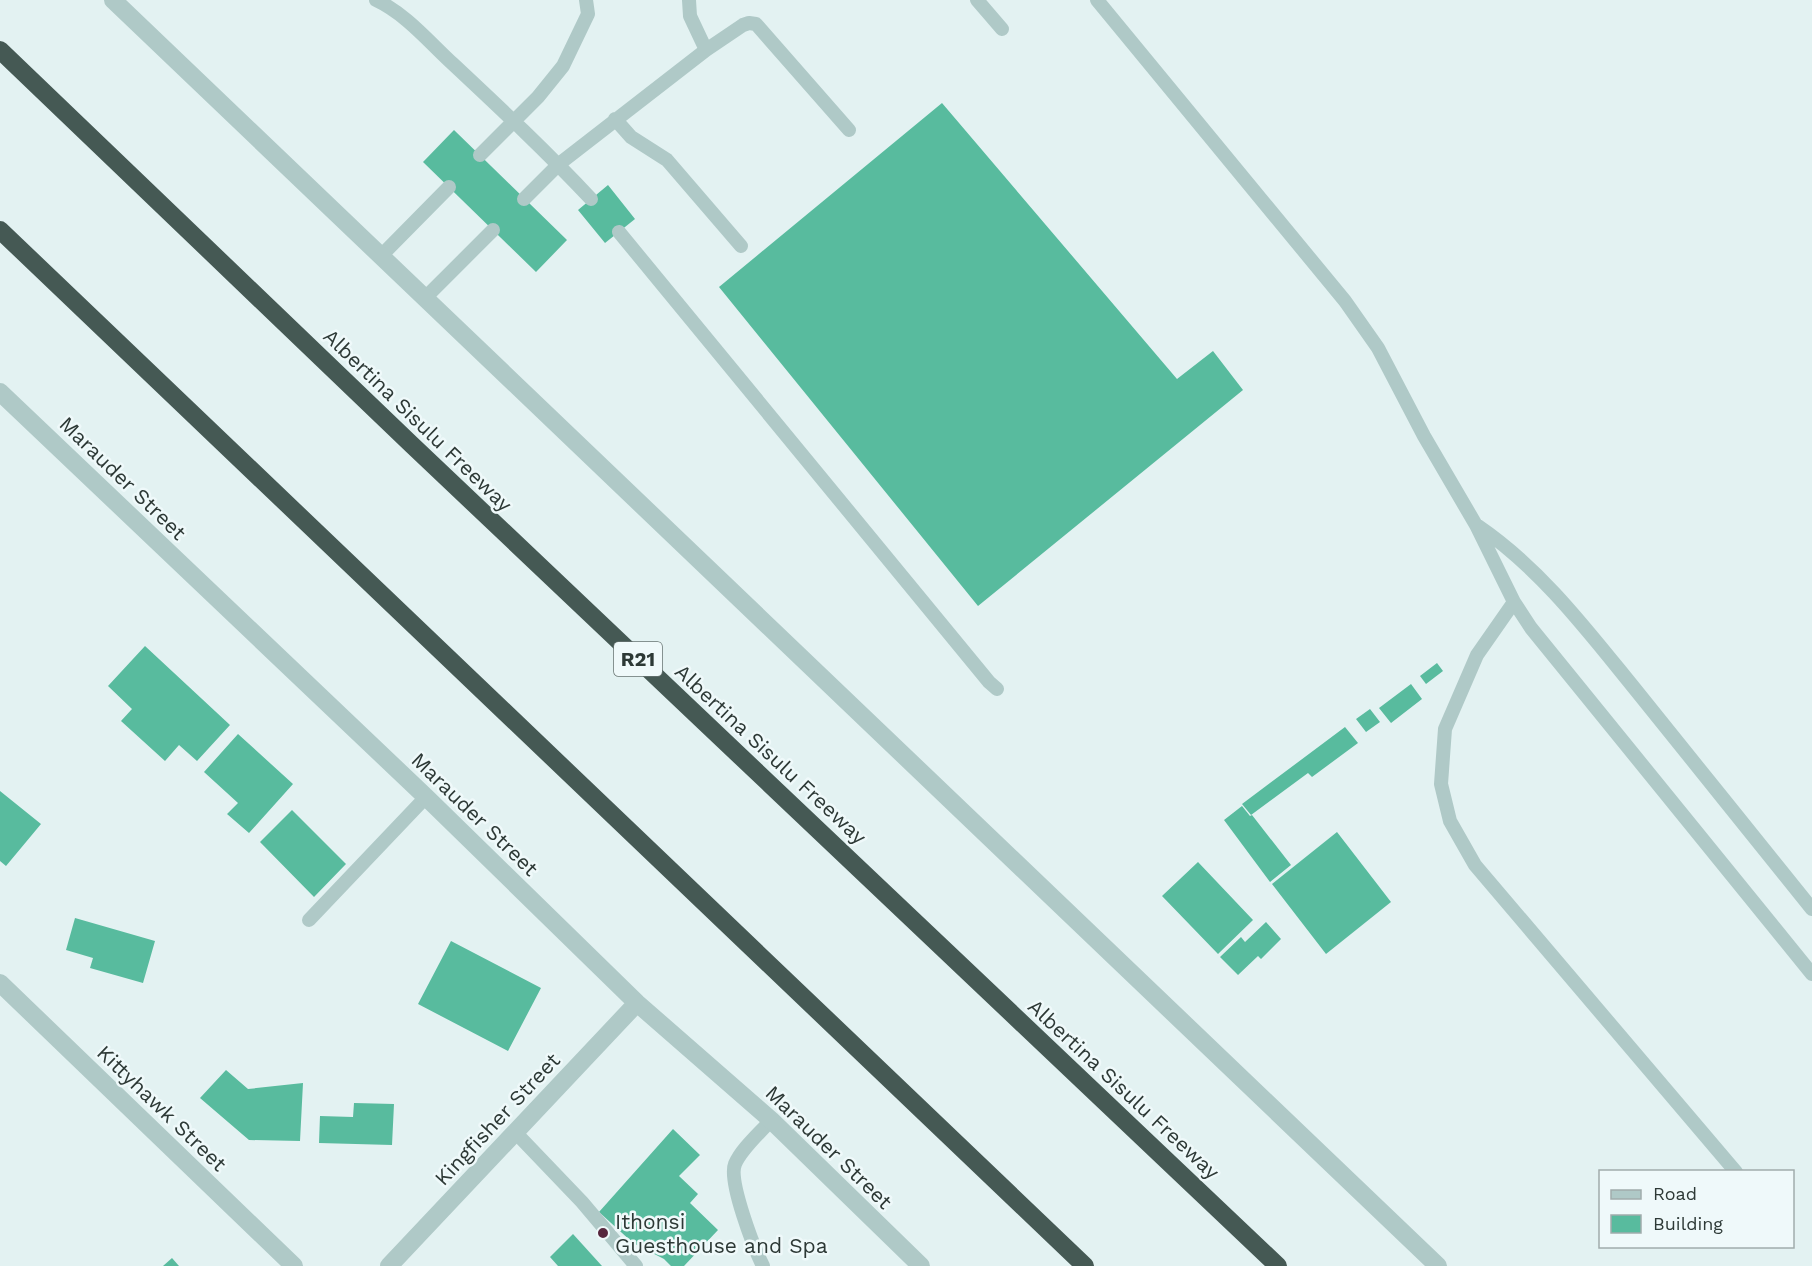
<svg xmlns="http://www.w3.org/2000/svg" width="1812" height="1266" font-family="'Work Sans',sans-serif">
<rect width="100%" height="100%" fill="#e3f2f2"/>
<path fill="#58bb9e" d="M942 103 1177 379 1213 351 1243 390 978 606 719 287Z
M454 130 567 240 536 272 423 162Z
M608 185 635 219 605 243 578 210Z
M145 646 230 725 197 761 179 745 165 761 121 721 132 709 108 686Z
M1437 663 1443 671 1426 684 1420 676Z
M1411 684 1422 699 1391 723 1379 708Z
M1370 709 1380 722 1366 732 1356 719Z
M1345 727 1358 743 1312 777 1308 773 1251 815 1242 804Z
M238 734 293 784 249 833 227 814 238 803 204 772Z
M0 791 41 824 6 866 0 861Z
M1242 806 1250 816 1252 815 1291 865 1270 882 1224 820Z
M292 810 346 864 314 897 260 842Z
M1337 832 1391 902 1326 954 1272 884Z
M1198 862 1253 920 1218 954 1162 896Z
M75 918 155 941 143 983 90 968 93 958 66 950Z
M1266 922 1281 939 1261 959 1258 956 1238 975 1220 957 1241 937 1245 942Z
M451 941 541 988 508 1051 418 1004Z
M226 1070 248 1089 303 1083 300 1141 249 1140 200 1098Z
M354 1103 394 1104 392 1145 319 1143 320 1116 353 1117Z
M673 1129 700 1155 679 1176 698 1194 690 1203 718 1230 684 1266H671L664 1259 633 1243 599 1212Z
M573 1234 602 1266H558L550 1257Z
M172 1258 179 1266H163Z"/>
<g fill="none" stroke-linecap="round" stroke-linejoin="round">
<path stroke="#afc9c7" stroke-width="14" d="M376 0C406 14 429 42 453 64 500 108 547 152 591 199
M977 0 1002 29
M1097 0 1345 301 1378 348 1424 436 1476 525 1514 602 1531 628 1812 974
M706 50 743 25 749 23 756 24 849 130
M615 119 631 137 667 160 741 246
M480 155 538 97 563 66 588 14 586 0
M524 199 559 164 706 50 690 16 689 0
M619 232 989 682 997 689
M381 256 449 187
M425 298 493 230
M1478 526C1541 569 1587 630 1635 689 1694 762 1753 836 1812 909
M1514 602 1477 655 1445 729 1441 784 1450 821 1475 865 1736 1172
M309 920 426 797
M515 1132 582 1202 636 1266
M763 1266C754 1248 728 1181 735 1164 742 1148 760 1133 771 1120"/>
<path stroke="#afc9c7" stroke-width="18" d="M113 0 1438 1266
M0 392 426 797 637 1003 771 1120 921 1266
M0 983 294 1266
M389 1266 637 1003"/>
<path stroke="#455954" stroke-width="18" d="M0 50 412 445 1278 1266
M0 230 1085 1266"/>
</g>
<circle fill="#57263d" stroke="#eff9fa" stroke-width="2" cx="603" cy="1233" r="6"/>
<g text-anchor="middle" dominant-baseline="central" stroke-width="5" stroke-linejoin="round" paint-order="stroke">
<rect fill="#eff9fa" stroke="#677371" stroke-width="1.5" x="614" y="642" width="48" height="34" rx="4.5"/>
<g font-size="20" font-weight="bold" fill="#2d3936">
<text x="638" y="659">R21</text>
</g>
<g font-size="21" fill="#2d3936" stroke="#eff9fa">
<text transform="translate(418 420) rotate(44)">Albertina Sisulu Freeway</text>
<text transform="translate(123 478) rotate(44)">Marauder Street</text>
<text transform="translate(771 754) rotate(43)">Albertina Sisulu Freeway</text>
<text transform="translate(475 814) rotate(44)">Marauder Street</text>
<text transform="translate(1124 1089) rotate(43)">Albertina Sisulu Freeway</text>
<text transform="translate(162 1108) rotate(44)">Kittyhawk Street</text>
<text transform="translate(497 1119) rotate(-47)">Kingfisher Street</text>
<text transform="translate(829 1147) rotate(44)">Marauder Street</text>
</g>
<g font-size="21" fill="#2d3936" stroke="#eff9fa" text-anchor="start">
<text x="615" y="1221">Ithonsi<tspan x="615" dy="24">Guesthouse and Spa</tspan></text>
</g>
</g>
<rect x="1599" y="1170" width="195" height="78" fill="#eff9fa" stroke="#a1acac" stroke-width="1.5"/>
<rect x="1611" y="1190" width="30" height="9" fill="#afc9c7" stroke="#a1acac" stroke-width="1.5"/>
<text x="1653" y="1200" font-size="18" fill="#2d3936">Road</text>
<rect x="1611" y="1215" width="30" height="18" fill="#58bb9e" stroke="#a1acac" stroke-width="1.5"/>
<text x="1653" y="1230" font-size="18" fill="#2d3936">Building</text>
</svg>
